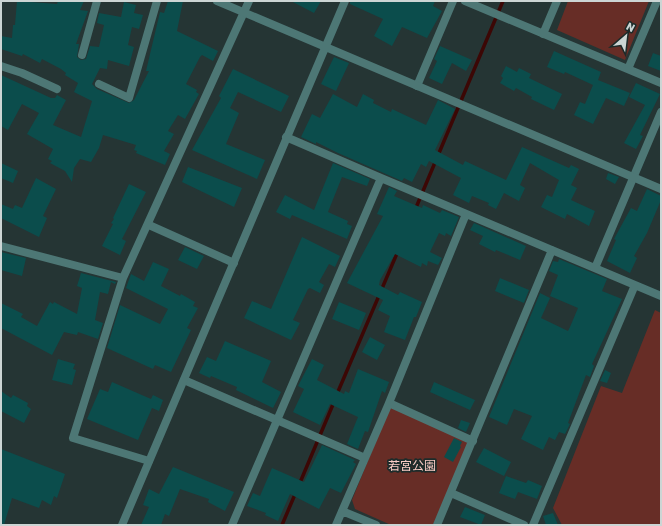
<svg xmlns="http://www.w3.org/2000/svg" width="662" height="526" font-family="Rubik,'Noto Sans JP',sans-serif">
<rect width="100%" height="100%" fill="#253534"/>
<path fill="#672d26" d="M568 1H649L625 60 557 30Z
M655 310 661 313V525H562L553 508 601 386 622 393Z
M390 406 471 442 433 525H391L355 509 352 500Z"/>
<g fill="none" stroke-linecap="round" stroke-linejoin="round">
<path stroke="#3c0705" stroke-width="3.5" d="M415 210 503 1
M337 394 398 251
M299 485 334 402
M282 525 296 492"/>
</g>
<path fill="#0b4d4c" d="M17 1 57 4 58 1H84L80 10 88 11 76 44H79L77 57 81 60 86 59 90 46 99 47 104 25 97 23 99 13 121 17 124 2 136 5 134 13 143 15 139 29 132 27 128 45 134 47 129 66 108 60 107 69 100 68 92 84 97 89 129 103 134 100 149 71H146L160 12 164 13 168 1H183L177 31 218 51 213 61 202 55 200 57 186 84 197 90 196 92 199 94 185 119 178 115 168 131 174 134 164 151 170 154 165 165 136 153 137 151 134 150 136 145 103 135 99 148 91 162 80 159 74 168 72 182 65 171 50 163 52 161 48 159 53 149 27 134 39 113 22 104 8 130 1 126V75L51 98H55L57 95 66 100 53 125 81 137 92 101 74 92 78 83 65 75 66 73 61 69 42 59 40 63 23 54 22 56 1 49V36L12 38 13 25H15Z
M291 1H321L314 13Z
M350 1H435L433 6 442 11 427 38 402 27 392 46 374 36 383 19 350 4Z
M440 46 472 60 466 71 452 63 442 84 429 78 437 61 434 59Z
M554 51 601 72 598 80 630 93 624 106 606 98 593 124 574 115 580 102 585 104 593 85 565 72 564 74 547 67Z
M653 53 661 56V71L648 66Z
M334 57 349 63 336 91 321 84Z
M506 66 517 72 519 68 531 74 529 78 562 94 554 110 531 99 532 97 516 88 514 91 500 83 503 78 501 76Z
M233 69 289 96 281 112 238 92 230 108 239 113 226 144 265 160 257 179 192 150 221 98 219 96Z
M636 83 660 94 640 135 643 136 636 149 624 143 645 105 629 97Z
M333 94 357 107 363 94 374 100 373 103 391 112 392 109 426 125 438 100 455 109 435 150 463 165 465 161 506 180 522 147 569 168 571 165 579 169 571 185 577 188 571 200 595 211 589 226 567 214 565 219 541 207 547 195 552 197 559 180 530 163 520 185 525 188 519 201 504 193 496 209 488 205 489 203 472 196 469 203 453 195 461 178 429 161 426 167 421 164 412 182 404 178 402 181 338 153 316 142V144L301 137 312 114 320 118Z
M1 163 18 171 13 183 1 178Z
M333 163 370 179 367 186 342 177 328 212 348 221 347 224 352 226 347 239 292 215 290 219 276 212 285 195 314 210Z
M188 167 242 188 234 207 182 182Z
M608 173 619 177 615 184 606 179Z
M36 178 56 189 43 216 47 218 39 237 1 218V204L13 209 15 205 22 208Z
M129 184 146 192 122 239 126 241 120 255 102 246 113 224 111 223 114 219 113 218Z
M389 187 397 191 394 196 422 208 423 205 440 213 442 210 459 217 451 236 446 233 445 236 439 233 430 252 442 258 438 265 428 261 427 266 422 263 421 267 395 254 380 280 379 285 398 295 400 292 422 302 416 317H414L405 340 384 332 390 316 378 310 383 300 347 283 383 216 377 214Z
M647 189 661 196V200L647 233 634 256 637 258 630 273 607 261 616 240 614 239 631 208 637 211Z
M474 223 526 246 520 260 496 250 495 252 479 244 483 236 470 230Z
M302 237 340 256 335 267 329 264 319 282 324 285 320 293 310 288 308 289 293 320 300 323 291 340 244 318 252 301 271 309Z
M185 247 204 256 197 269 178 260Z
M1 252 26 258 22 276 1 270Z
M559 259 607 279 602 291 622 299 592 364 594 366 590 377 586 375 568 423 570 424 565 434 559 432 555 440 549 437 543 450 521 439 532 416 514 409 507 425 489 417 540 293 550 298 541 318 568 331 570 327 578 308 550 296 558 275 549 271 553 261 558 262Z
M153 262 169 269 161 286 180 296 181 294 195 302 193 306 198 308 187 328 191 330 171 372 155 365 153 369 107 348 120 305 160 324 168 309 126 288 131 274 144 281Z
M81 273 116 282 115 284 111 282 108 294 100 292 95 320 103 323 98 339 78 332 77 335 64 332 52 355 1 328V303L23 314 21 317 37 326 50 302 53 304 54 302 77 314 82 288 77 286Z
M500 278 529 290 524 303 495 291Z
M339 302 366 313 359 330 332 319Z
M370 337 385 345 377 360 362 352Z
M225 341 271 361 262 382 281 392 273 408 236 390 237 387 211 376 210 378 199 373 207 357 216 361Z
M58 359 75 364 73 369 76 370 72 385 52 380Z
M312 359 324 365 317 380 344 394 345 391 349 393 358 369 389 382 385 393 382 391 368 432 365 431 358 449 347 444 358 417 330 404 320 425 293 412 304 389 298 386Z
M605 370 611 373 607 383 600 381Z
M112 382 151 399 153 395 163 400 159 411 152 408 138 440 87 419 100 389 108 392Z
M434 382 475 400 470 410 430 392Z
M1 391 11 398 13 395 28 403 27 406 31 409 24 423 1 411Z
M461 420 470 423 466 432 458 428Z
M454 438 462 442 460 446 461 447 453 462 444 457Z
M322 445 355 460 353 462 356 464 341 493 330 488 319 509 290 494 278 521 265 515 266 513 247 506 253 493 260 496 272 468 304 482Z
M484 448 511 462 504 476 476 462Z
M1 449 65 474 57 498 54 496 51 505 42 500 39 508 12 498 4 525H1Z
M173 467 234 492 225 511 208 502 209 499 180 489 169 516 165 514 161 525H141L149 507 143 505 149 489 159 494Z
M506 476 526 483 528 480 542 486 537 499 518 492 515 499 499 493Z
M465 507 485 515 481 525 460 517Z
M553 513 558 525H546L543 516Z"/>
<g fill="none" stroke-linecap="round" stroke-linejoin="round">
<path stroke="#4d7775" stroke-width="8" d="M465 1 661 83
M543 34 557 1
M82 55 97 1
M1 66 22 73 57 89
M628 69 657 1
M99 84 129 98 157 1
M417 86 453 1
M286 137 381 178 661 296
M149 225 234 263
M1 246 123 278 73 438 149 461
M595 268 661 112
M123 278 249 1
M184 380 365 458
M389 403 473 441
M451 493 524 525
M342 511 376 525
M232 525 381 178
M336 525 389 403 466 214
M437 525 552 250
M533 525 635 285"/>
<path stroke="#4d7775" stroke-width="8" d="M217 1 661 189
M122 525 345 1"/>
</g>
<g text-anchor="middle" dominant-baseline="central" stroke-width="3.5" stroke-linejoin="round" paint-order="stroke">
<g font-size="12" fill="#f9cbc4" stroke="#1c2b2a">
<text x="412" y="466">若宮公園</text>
</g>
</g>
<rect width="662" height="526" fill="none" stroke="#ccd5d4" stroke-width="4"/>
<g transform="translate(626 36) rotate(28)" stroke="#1c2b2a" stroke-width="3" paint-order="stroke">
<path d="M0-3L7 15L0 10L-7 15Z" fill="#ccd5d4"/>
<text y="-6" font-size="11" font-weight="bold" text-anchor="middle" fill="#ccd5d4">N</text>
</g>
</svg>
